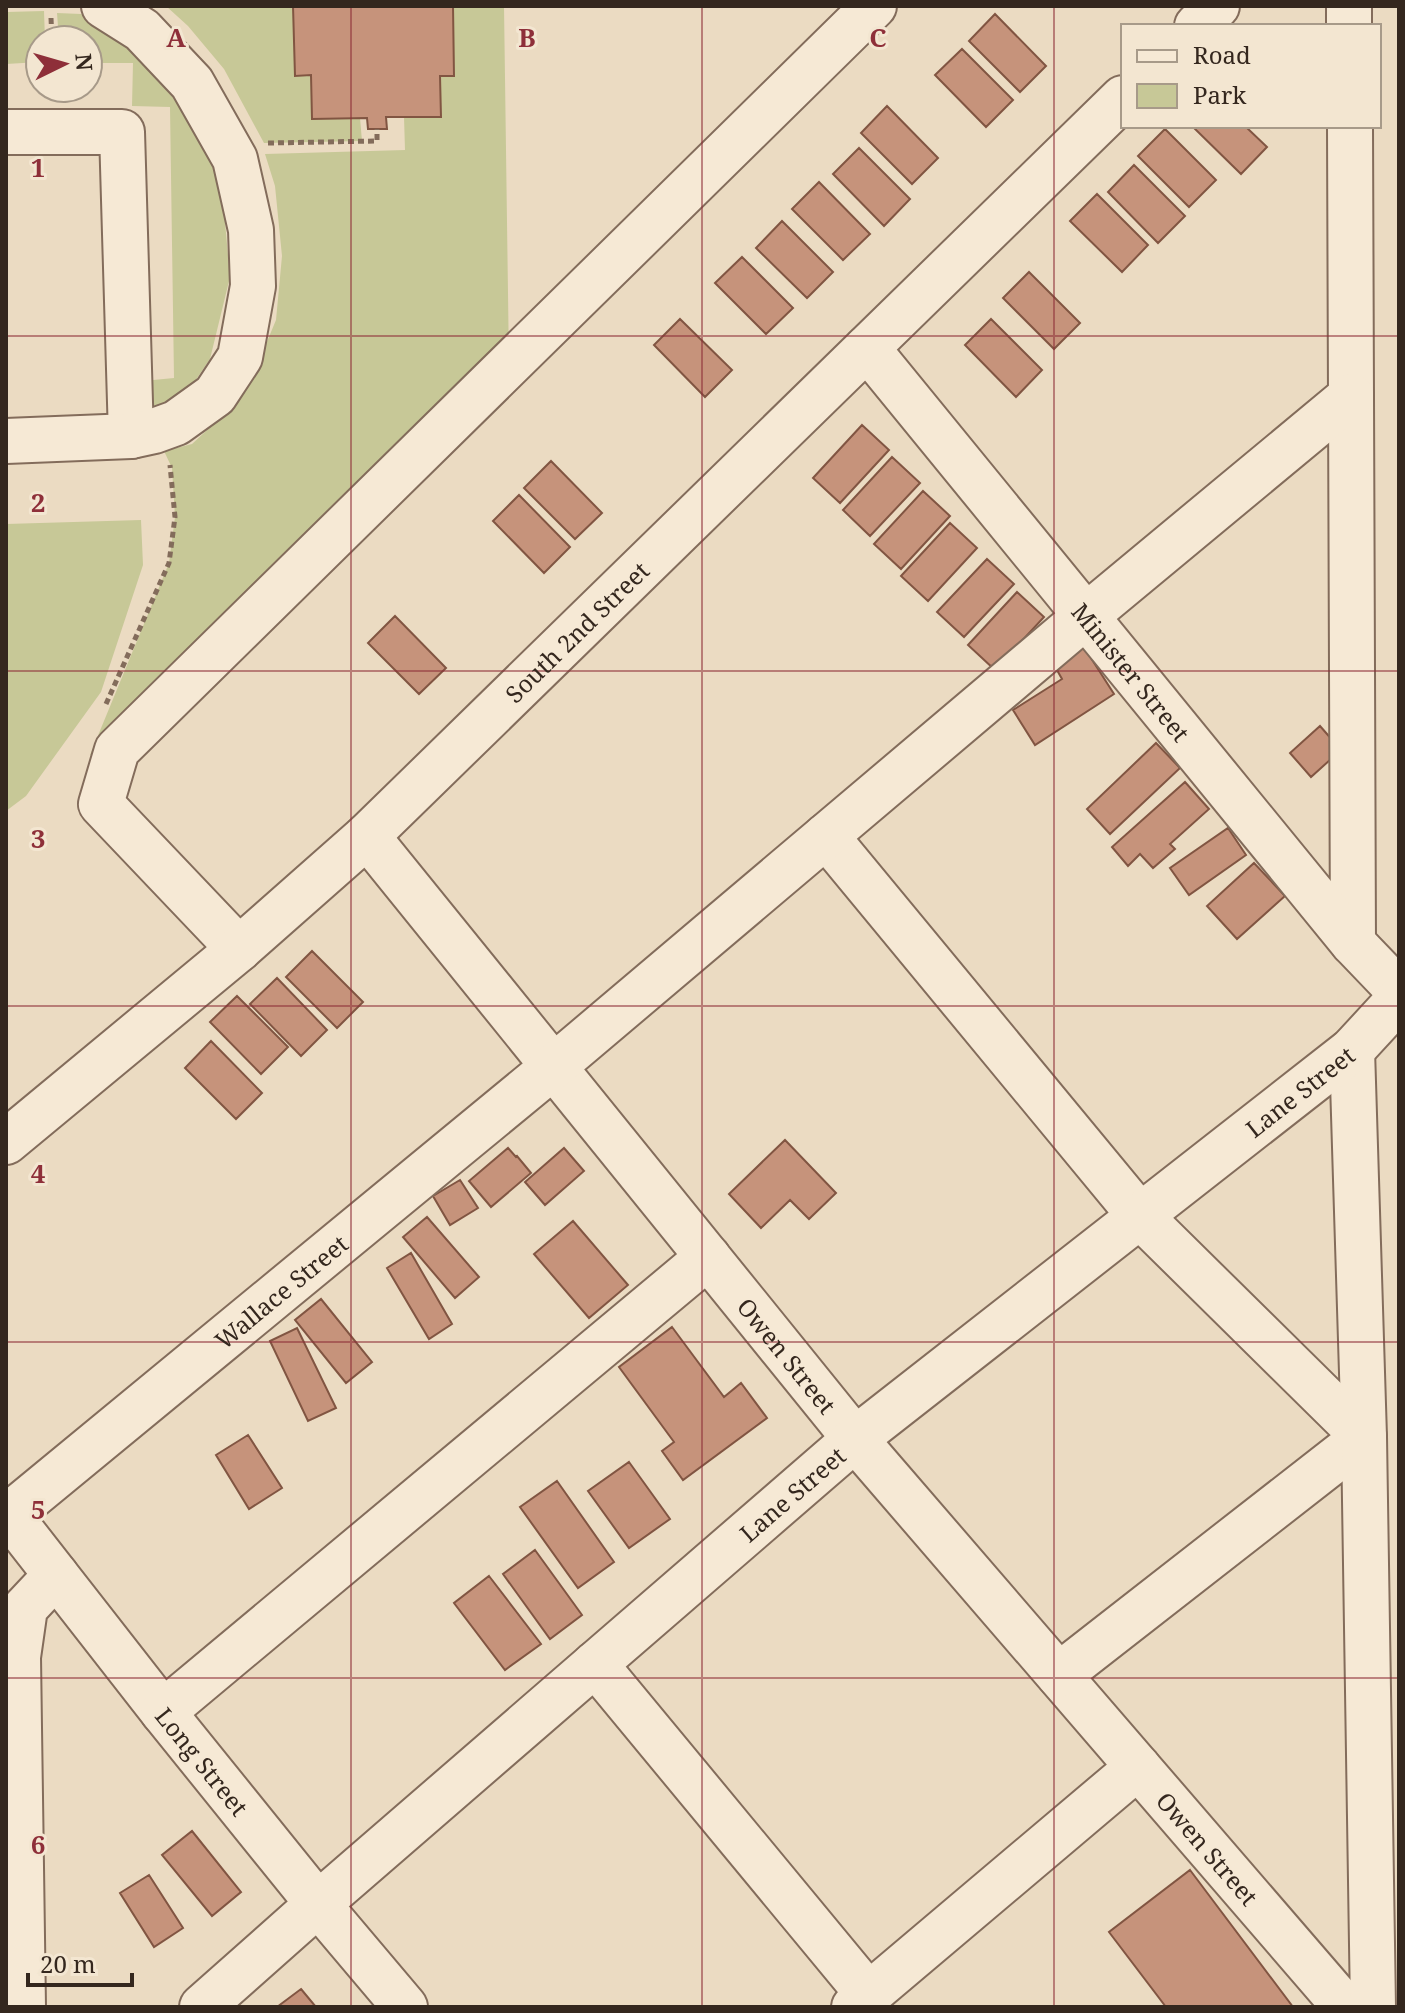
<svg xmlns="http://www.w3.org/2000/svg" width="1405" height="2013" font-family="'Noto Serif',serif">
<rect width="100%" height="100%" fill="#ebdbc2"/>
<path fill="#c7c897" d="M166 6H293L295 75H311L312 119 360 118 362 141 264 143 224 69 188 26Z
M453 6H504L509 365 117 750 90 755 169 563 175 517 172 468 164 451 192 444 219 419 249 385 276 320 282 256 275 186 265 154 405 150 404 117 441 116 440 76 454 72Z
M44 11 45 40H40V62L6 64V12Z
M57 13 81 14 118 32 191 114 222 189 230 277 210 359 191 387 156 409 146 408 143 381 174 378 170 107 132 106 133 63H88V40H59Z
M141 520 143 565 101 692 26 796 6 811V524Z"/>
<path fill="#c6937b" stroke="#815542" stroke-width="2" d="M293 6H453L454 76H440L441 117H386L387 129H368L367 118 312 119 311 75 295 76Z
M995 14 1046 66 1020 92 969 41Z
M962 49 1013 100 986 127 935 75Z
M887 106 938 158 912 184 861 133Z
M1192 126H1245L1267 147 1241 174Z
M1165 129 1216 180 1189 207 1138 156Z
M859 148 910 199 884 226 833 174Z
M1134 165 1185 216 1158 243 1108 192Z
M819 182 870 234 843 260 792 209Z
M1097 194 1148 245 1122 272 1070 221Z
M782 221 833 272 807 298 756 248Z
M742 257 793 308 766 334 715 283Z
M1029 272 1080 323 1054 349 1003 298Z
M680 319 732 370 705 397 654 345Z
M991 319 1042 370 1016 397 965 345Z
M862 425 889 450 840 503 813 478Z
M892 457 920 483 870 536 843 510Z
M551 461 602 513 575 539 524 488Z
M923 491 950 516 901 569 874 544Z
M519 495 570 547 544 573 493 521Z
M950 523 977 548 928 601 901 576Z
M987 559 1014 584 964 637 937 612Z
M1017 592 1044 617 995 670 968 645Z
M395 616 446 668 419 694 368 643Z
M1082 644 1114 694 1035 745 1013 710 1062 679 1053 663Z
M1320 726 1341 750 1311 777 1290 753Z
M1156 743 1180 768 1110 834 1087 809Z
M1185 782 1209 809 1170 844 1175 849 1153 868 1140 854 1128 866 1112 847Z
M1228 828 1246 855 1189 895 1170 868Z
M1254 863 1285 896 1237 939 1207 906Z
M312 951 363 1002 337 1028 286 977Z
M277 978 327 1030 301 1056 250 1004Z
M237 996 288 1047 261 1074 210 1022Z
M211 1041 262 1093 236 1119 185 1068Z
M785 1140 836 1193 809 1219 790 1200 761 1228 729 1194Z
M508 1148 516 1157 517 1156 531 1173 491 1207 469 1181Z
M564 1148 584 1171 545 1205 525 1182Z
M460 1180 478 1208 450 1225 433 1196Z
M427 1217 479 1277 455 1298 403 1237Z
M573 1221 628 1285 589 1318 534 1254Z
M411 1253 452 1324 429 1339 387 1268Z
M321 1299 372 1362 346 1383 295 1320Z
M672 1327 724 1397 741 1383 767 1418 683 1480 662 1451 674 1442 619 1367Z
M297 1328 336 1408 308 1421 270 1341Z
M248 1435 282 1488 249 1509 216 1455Z
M629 1462 670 1519 629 1548 588 1491Z
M557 1481 614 1562 578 1588 520 1507Z
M535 1550 582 1615 550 1639 503 1574Z
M489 1576 541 1644 505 1670 454 1603Z
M192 1831 241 1892 212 1916 162 1855Z
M1190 1870 1293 2007H1166L1109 1932Z
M149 1875 183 1928 154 1947 120 1893Z
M301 1989 316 2007H277Z"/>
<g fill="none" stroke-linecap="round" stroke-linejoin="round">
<g stroke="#836c5b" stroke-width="48">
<g id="minor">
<path d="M1349 6V26"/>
<path d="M1197 26 1217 6"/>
<path d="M1350 126 1353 943"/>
<path d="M6 132H122L131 436"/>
<path id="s1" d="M867 348 1353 943 1399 991"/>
<path d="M6 441 131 436 154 431 176 423 215 395 240 357 253 286 251 230 235 159 192 83 142 30 104 6"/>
<path id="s2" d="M367 836 855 1439 1345 2007"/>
<path d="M826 836 1140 1216 1364 1437 1059 1675"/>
<path d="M239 949 101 804 117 750 874 6"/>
<path d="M1352 1050 1364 1437 1373 2007"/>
<path id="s3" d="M6 1142 239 949 367 836 1123 98"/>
<path id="s4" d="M6 1511 163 1712 318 1904 405 2007"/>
<path id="s5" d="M9 1515 553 1067 1086 616 1351 396"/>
<path d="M595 1664 868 1994"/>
<path d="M163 1712 708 1257"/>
<path d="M23 2007 18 1657 25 1608 56 1575"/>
<path id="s6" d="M202 2007 318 1904 855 1439 1352 1050 1399 999"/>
<path d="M854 2007 1138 1767"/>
</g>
</g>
<path stroke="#836c5b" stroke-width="5" stroke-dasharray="6 4" stroke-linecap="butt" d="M51 18 52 40
M268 143 377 141V129
M106 704 169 563 175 517 170 465"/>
<use href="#minor" stroke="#f6e9d5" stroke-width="44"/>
</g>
<path fill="none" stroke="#8e2f39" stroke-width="2" stroke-opacity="0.55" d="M351 6V2007M702 6V2007M1054 6V2007M6 336H1399M6 671H1399M6 1006H1399M6 1342H1399M6 1678H1399"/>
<g text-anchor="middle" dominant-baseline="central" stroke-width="6" stroke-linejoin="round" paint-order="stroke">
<g font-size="24" fill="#34271e" stroke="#f3e6d1">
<text stroke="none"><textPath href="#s3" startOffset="766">South 2nd Street</textPath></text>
<text stroke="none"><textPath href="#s1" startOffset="418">Minister Street</textPath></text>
<text stroke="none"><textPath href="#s6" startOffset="1430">Lane Street</textPath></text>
<text stroke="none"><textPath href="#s5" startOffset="352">Wallace Street</textPath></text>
<text stroke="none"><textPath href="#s2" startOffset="668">Owen Street</textPath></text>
<text stroke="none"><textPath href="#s6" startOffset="782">Lane Street</textPath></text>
<text stroke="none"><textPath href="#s4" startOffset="318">Long Street</textPath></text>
<text stroke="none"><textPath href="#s2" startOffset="1316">Owen Street</textPath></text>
</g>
</g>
<g font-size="26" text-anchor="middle" font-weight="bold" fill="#8e2f39" stroke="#f3e6d1" stroke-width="6" stroke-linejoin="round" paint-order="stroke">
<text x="176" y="47">A</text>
<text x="527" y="47">B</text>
<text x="878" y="47">C</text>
<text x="38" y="177">1</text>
<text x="38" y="512">2</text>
<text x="38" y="848">3</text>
<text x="38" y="1183">4</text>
<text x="38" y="1519">5</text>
<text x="38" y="1854">6</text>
</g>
<rect width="1405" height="2013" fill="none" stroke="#34271e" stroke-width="16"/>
<rect x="1121" y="24" width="260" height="104" fill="#f3e6d1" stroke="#a79a89" stroke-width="2"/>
<rect x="1137" y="50" width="40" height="12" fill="#f6e9d5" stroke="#a79a89" stroke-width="2"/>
<text x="1193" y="64" font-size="24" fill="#34271e">Road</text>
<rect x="1137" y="84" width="40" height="24" fill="#c7c897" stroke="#a79a89" stroke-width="2"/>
<text x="1193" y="104" font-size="24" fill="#34271e">Park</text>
<g transform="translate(64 64) rotate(85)"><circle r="38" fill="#f3e6d1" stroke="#a79a89" stroke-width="2"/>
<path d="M0-6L14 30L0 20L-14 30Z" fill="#8e2f39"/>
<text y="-12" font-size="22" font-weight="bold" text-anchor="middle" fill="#34271e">N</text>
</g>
<path d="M28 1973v12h104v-12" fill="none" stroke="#34271e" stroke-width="4"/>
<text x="40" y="1973" font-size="24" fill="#34271e" stroke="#f3e6d1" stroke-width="6" paint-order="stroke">20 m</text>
</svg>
